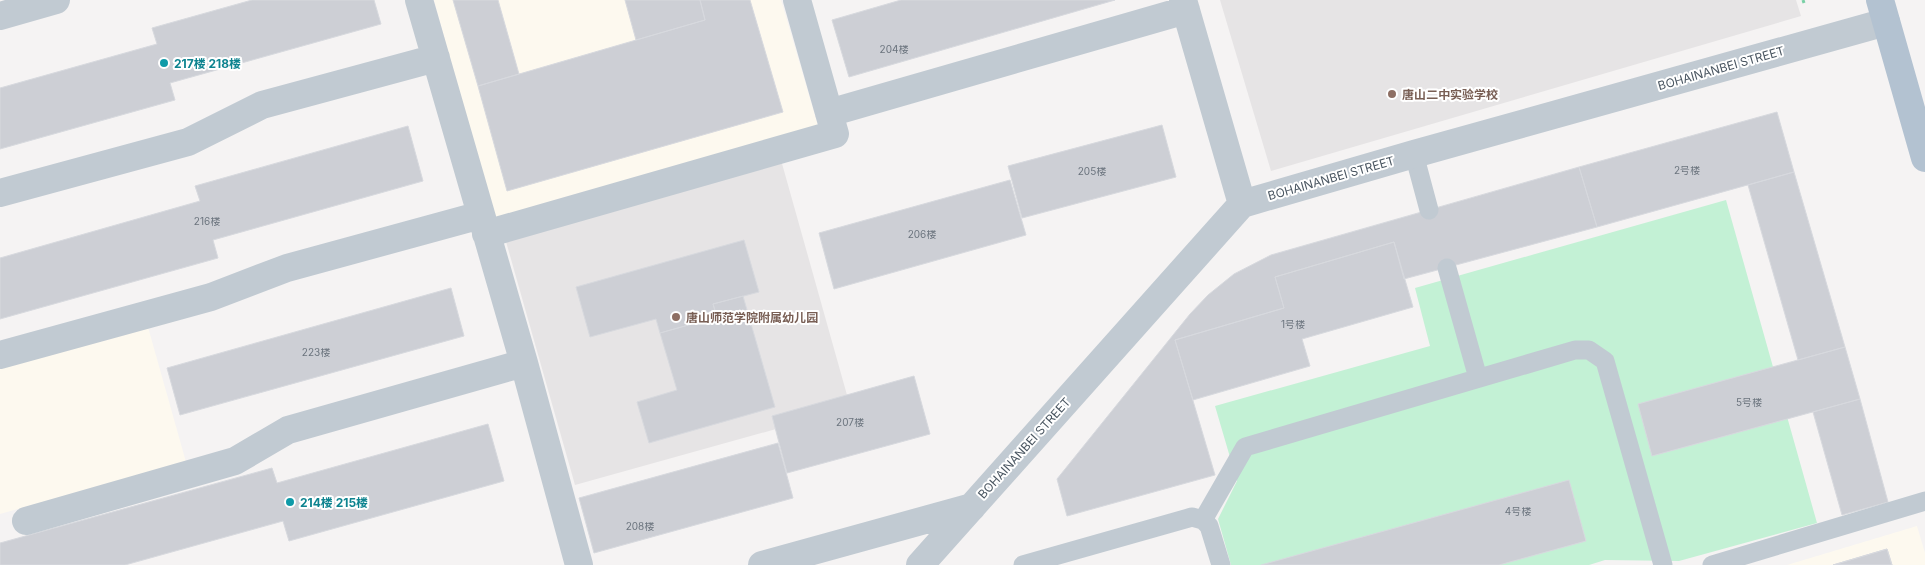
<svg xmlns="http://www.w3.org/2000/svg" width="1925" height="565" font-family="Inter,'Noto Sans SC',sans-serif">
<rect width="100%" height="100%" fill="#f5f3f3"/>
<path fill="#fdf9ef" d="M434 0H781L818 126 494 219Z
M146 320 186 462 0 514V361Z
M1917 526 1925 553V565H1787Z"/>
<path fill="#e6e4e5" d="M1220 0H1796L1801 16 1271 171Z
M781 160 847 395 772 416 776 429 575 485 505 238Z"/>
<path fill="#c3f1d5" d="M1726 200 1817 523 1679 561 1605 560 1589 565H1231L1218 519 1237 481 1215 406 1430 346 1415 288Z"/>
<path fill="#cdcfd5" stroke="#d7d9de" d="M252 0H374L381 24 170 83 175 100 0 149V88L157 44 152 28Z
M453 0H498L519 74 478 86Z
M625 0H700L705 20 636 40Z
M700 0H750L783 112 507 191 478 86 705 20Z
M901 0H1115L849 77 832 20Z
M1777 112 1794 172 1597 227 1579 167Z
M1162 125 1176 177 1022 218 1008 166Z
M408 126 423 181 213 240 218 258 0 319V258L200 201 195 186Z
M1579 167 1597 227 1404 279 1394 242 1275 277 1284 308 1175 340 1215 475 1067 516 1057 479 1190 314 1208 295 1234 274 1271 255Z
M1794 172 1845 347 1798 360 1748 185Z
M1010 180 1026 235 834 289 819 233Z
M744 240 759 292 713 304 717 317 660 333 656 319 590 337 576 287Z
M1394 242 1413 307 1302 339 1310 366 1193 400 1175 340 1284 308 1275 277Z
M451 288 464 336 180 415 167 368Z
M743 296 775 407 649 443 637 402 677 390 660 333 717 317 713 304Z
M1845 347 1860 399 1652 456 1638 404Z
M914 376 930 434 787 473 772 416Z
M1860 399 1888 502 1842 515 1813 412Z
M488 424 504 481 289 541 283 521 125 565H0V543L272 468 277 483Z
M778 443 793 498 594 553 579 498Z
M1569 480 1586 541 1499 565H1261Z
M1887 549 1892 565H1833Z
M1887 549 1892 565H1833Z"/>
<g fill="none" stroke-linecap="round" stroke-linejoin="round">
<path stroke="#7ad0a6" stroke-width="3" stroke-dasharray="4 2.5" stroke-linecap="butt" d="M1803 0 1804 3"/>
<path stroke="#c1cad2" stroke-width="19" d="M1414 154 1429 210
M1447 268 1478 378
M1203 520 1245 447 1575 350H1589L1605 361 1663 565
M1023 565 1192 517 1203 520 1209 526 1221 565
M1712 565 1925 501"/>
<path stroke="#c1cad2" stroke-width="28" d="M419 0 524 363 579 565
M1183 0 1242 204
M0 16 56 0
M829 113 1186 10
M0 193 188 142 262 105 436 58
M486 234 835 134 797 0
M0 355 211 297 287 268 481 215
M26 521 235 461 288 430 524 363
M762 565 972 507
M920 565 1242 204 1414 154 1886 22"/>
<path stroke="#b3c2d1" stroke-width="28" d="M1880 0 1925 158"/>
</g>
<g fill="#0f9aa8" stroke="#fff" stroke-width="2">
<circle cx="164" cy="63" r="5"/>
<circle cx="290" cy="502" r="5"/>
</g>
<g fill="#8d6e63" stroke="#fff" stroke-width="2">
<circle cx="1392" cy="94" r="5"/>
<circle cx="676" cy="317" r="5"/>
</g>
<g text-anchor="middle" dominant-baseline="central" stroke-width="4" stroke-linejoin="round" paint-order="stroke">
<g font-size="10" fill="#6b747e">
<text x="894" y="49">204楼</text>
<text x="1687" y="170">2号楼</text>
<text x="1092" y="171">205楼</text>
<text x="207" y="221">216楼</text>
<text x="922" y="234">206楼</text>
<text x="1293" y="324">1号楼</text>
<text x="316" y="352">223楼</text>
<text x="1749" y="402">5号楼</text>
<text x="850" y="422">207楼</text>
<text x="1518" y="511">4号楼</text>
<text x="640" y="526">208楼</text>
</g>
<g font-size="12" font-weight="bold" fill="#0d838f" stroke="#fff" text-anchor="start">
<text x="174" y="63">217楼 218楼</text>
<text x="300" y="502">214楼 215楼</text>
</g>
<g font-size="12" fill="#4a5661" stroke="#fff">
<text transform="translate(1721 68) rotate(-16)">BOHAINANBEI STREET</text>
<text transform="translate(1331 178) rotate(-16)">BOHAINANBEI STREET</text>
<text transform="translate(1024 448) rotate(-48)">BOHAINANBEI STREET</text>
</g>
<g font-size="12" font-weight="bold" fill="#785e54" stroke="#fff" text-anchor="start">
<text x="1402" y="94">唐山二中实验学校</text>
<text x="686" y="317">唐山师范学院附属幼儿园</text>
</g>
</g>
</svg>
